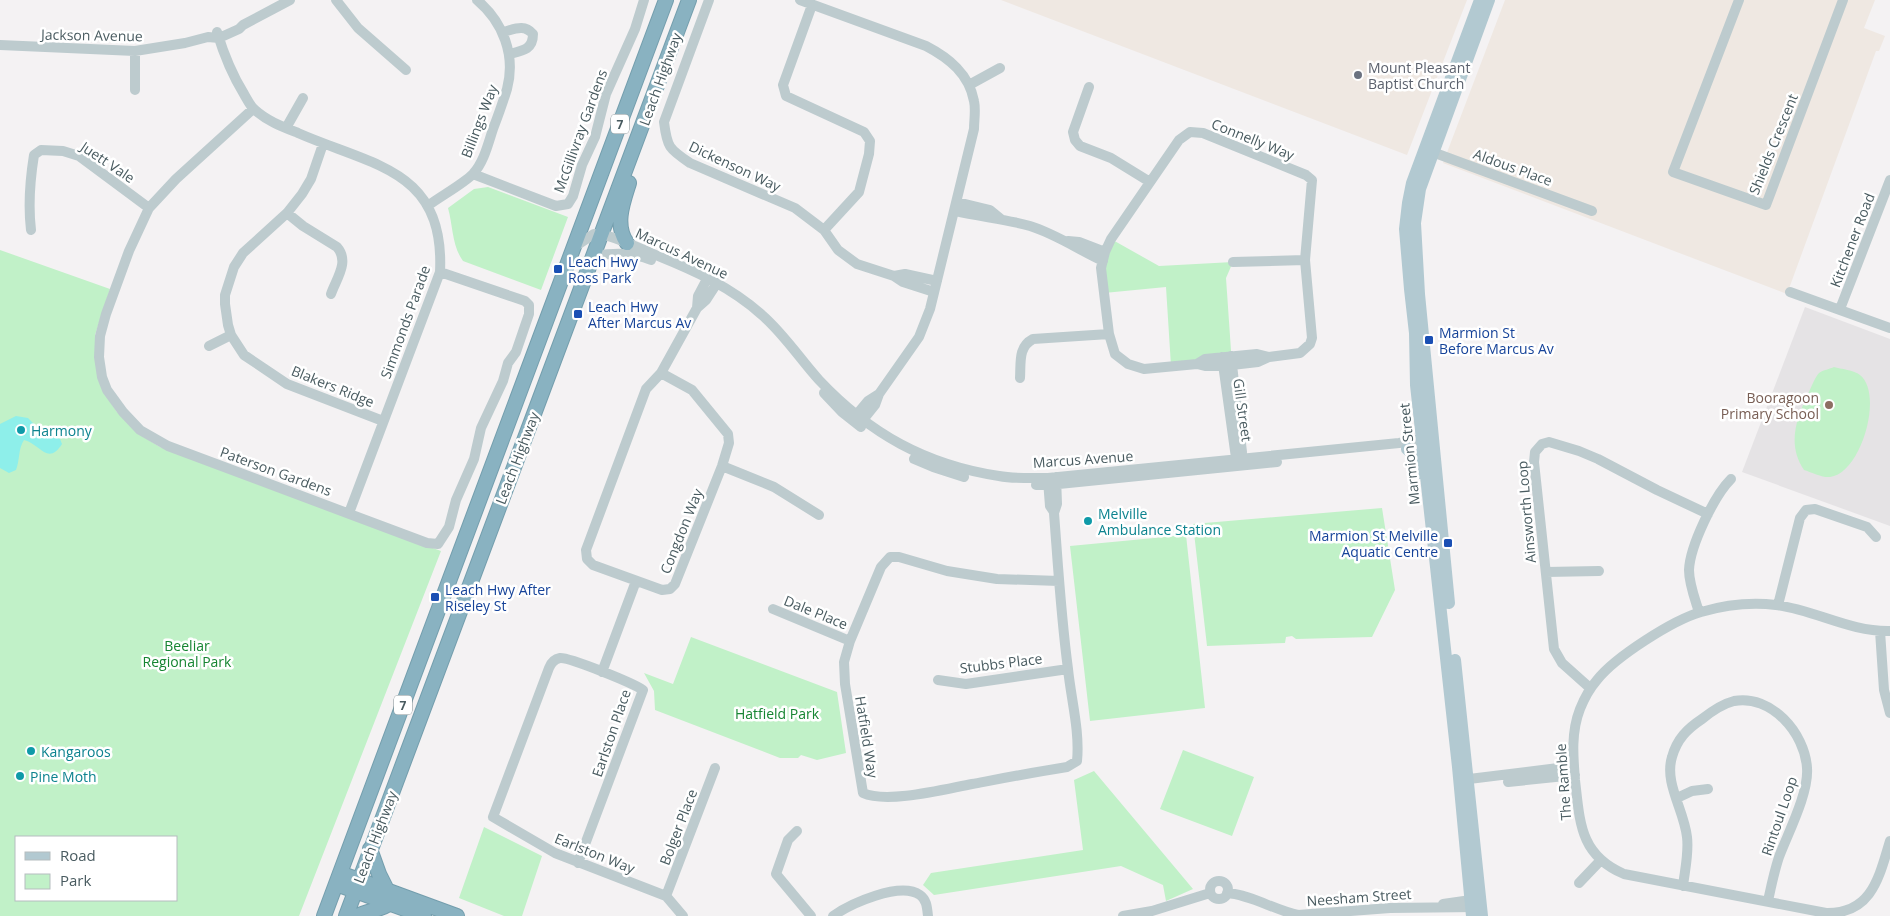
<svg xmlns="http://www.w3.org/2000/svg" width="1890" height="916" font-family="'Open Sans',sans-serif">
<rect width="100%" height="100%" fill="#f4f2f3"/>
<path fill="#efe8e2" d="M1001 0H1467L1407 155Z
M1505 0H1875L1864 28 1885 36 1879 51H1876L1787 294 1443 163Z"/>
<path fill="#e5e3e5" d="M1805 307 1890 339V526L1742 472Z"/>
<path fill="#c1f1c8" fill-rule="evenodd" d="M488 187 568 217 541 290 463 261C452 246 453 226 448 208L474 189Z
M1111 239 1159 266 1233 262 1226 278 1232 365 1171 366 1166 287 1104 293 1105 252Z
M0 250 110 289 95 335V357L102 390 117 412 137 433 160 447 441 551 299 916H0ZM16 837H176V900H16Z
M1834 367C1841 369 1854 370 1860 375 1884 394 1861 474 1830 477 1822 478 1811 472 1804 470 1787 445 1796 419 1808 394 1811 388 1815 377 1819 373 1823 370 1830 369 1834 367Z
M1382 508 1395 590 1372 637 1296 639 1292 636 1286 637 1285 643 1207 646 1193 524Z
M1186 535 1205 708 1090 721 1070 546Z
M691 637 837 692 846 753 817 760 801 755 798 758H780L655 710 654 691 644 673 673 684Z
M1183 750 1254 777 1232 836 1160 809Z
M1094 771 1193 889 1166 901 1163 885 1121 866 934 895 923 885 931 873 1083 850 1074 780Z
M484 827 542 856 522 916H504L459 898Z"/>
<path fill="#8eefea" d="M16 416 28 418 41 431 60 439 62 444C48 466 40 444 24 440 18 449 20 460 16 470L9 473 0 468V424Z"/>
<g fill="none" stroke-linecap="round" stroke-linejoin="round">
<g stroke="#749ead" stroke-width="16">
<path id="highway" d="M627 243C614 225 623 202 629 183
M370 849 379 874 388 892
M340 873 457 916
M336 884 424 916
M324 916 666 0
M346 916 689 0
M357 916C368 910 378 911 389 904"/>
</g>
<path stroke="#bdcbce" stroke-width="10" d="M336 0 358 28 406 70
M709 0 664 122C667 147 669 149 690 163L795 208 824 230 838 250 857 264 894 276 903 282 934 292
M800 0 926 46C949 58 969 74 974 101 976 110 974 120 974 129L930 309 919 337 879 394 875 405 859 425
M1739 0 1673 172 1766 205 1843 0
M812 5 783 85 786 96 864 132 870 141 869 154 859 192 824 230
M217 32C224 55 231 73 244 94 247 99 250 106 255 110 267 121 283 127 298 133 373 166 445 169 440 272L349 513
M503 32C515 29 524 24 533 34 533 50 522 51 509 54
M0 45 135 51 185 43 208 37 219 38 239 29 243 25 290 0
M135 51V90
M969 85 1000 68
M1089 87 1073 132 1075 140 1080 146 1111 158 1150 182
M253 109 176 179 149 208 129 251 106 314 100 336 99 357 102 377 107 390 123 412 140 430 168 446 427 543 438 544 449 527 456 500 474 459 481 428 503 381 508 363 516 352 529 314V305L525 301 440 272
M286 128 303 98
M1190 132 1203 133 1306 175 1312 180 1305 260 1312 338 1310 344 1300 353 1269 357 1258 362 1223 366H1205L1197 364 1144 369 1128 364 1115 354 1109 334 1101 268 1105 252 1111 239 1179 140Z
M323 144 311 179 302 194 287 213 243 253 234 267 225 295V304L228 325 231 335 244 355 287 384 383 421
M1427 150 1592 211
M473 174 556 206 568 204 573 196 582 165 595 137 606 94 635 29 644 0
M957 202 990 210 1001 219
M429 205C441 196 463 184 473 174 484 162 488 144 493 129 498 116 503 102 507 89 516 55 503 22 477 0
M955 211C980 217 1006 219 1030 226 1056 234 1079 250 1103 261
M287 213 303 226 337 247C350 262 336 279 331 294
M31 230C28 205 30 180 34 155L41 150 63 151 79 156 149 208
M1068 241 1079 242 1105 252
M574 247 594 234 608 236C625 241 641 249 658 256 695 271 731 287 762 315 784 334 800 359 819 380 870 434 926 465 999 476 1015 479 1032 478 1048 478L1399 443 1429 438
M593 256C614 253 632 252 651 260
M1233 262 1305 260
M894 276 905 274 937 281
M1790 292 1890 328
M697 308 698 296 708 277
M1840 309 1890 180
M209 346 231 335
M1231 356 1242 452
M1222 357 1237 465
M1197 364 1205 359 1257 354 1269 357
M661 373 692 390 728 434 729 443 722 466 675 584 670 589 662 590 593 565 587 559 586 550 646 389 661 373 697 308 706 300 717 283
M1020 378C1021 362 1018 347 1033 339L1109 334
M824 393 842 412 861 427
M853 419 868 401 879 394
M914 459 933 467 964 477
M722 466 774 487 819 515
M1056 477 1057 504 1054 513C1058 565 1061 617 1068 669 1071 699 1080 731 1077 761L1067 767C1035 772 1004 778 972 784 945 789 887 804 863 793L845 684 844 662 850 641 881 567 890 557H899L947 571 997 579 1059 581
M1048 480 1050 506 1054 512
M1036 485H1049L1277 462
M1546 572 1599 571
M1778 605 1800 518 1806 510 1815 509 1867 527 1876 537
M773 609 850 641
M1699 612C1695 599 1689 584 1689 570 1690 546 1714 496 1731 479
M1880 631 1884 690 1890 713
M1890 631C1850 632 1815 610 1776 605 1751 602 1725 605 1701 612 1673 620 1615 657 1597 680 1590 688 1584 699 1580 709 1571 732 1573 756 1575 780 1580 823 1580 855 1624 874L1826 913C1872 914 1879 877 1890 841
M602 672 636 581
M938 680 966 684 1068 669
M1590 688 1562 663 1554 649 1534 462 1535 452 1542 444 1549 442 1579 451 1598 459 1657 490 1708 514
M1461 780 1574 766
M1508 782 1575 775
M1677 798 1692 791 1708 789
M797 831 788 840 776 874 811 916
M578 863 643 690C633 683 569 657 560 658 554 659 551 663 549 668L493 817 555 853 666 896 683 916
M1210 890a9 9 0 1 1 18 0a9 9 0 1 1-18 0Z
M1579 883 1600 861
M1683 886C1685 869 1689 853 1687 837 1684 810 1664 783 1672 757 1677 739 1687 729 1702 719 1712 711 1722 704 1734 701 1771 694 1805 733 1807 768 1809 793 1788 833 1779 857 1774 872 1771 887 1768 901
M1227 893C1252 895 1274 910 1298 915L1390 908 1477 907
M666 896 715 768
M1443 904 1478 899
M833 916C850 904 900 881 920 895 927 900 927 908 928 916
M1123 916 1152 911 1210 893"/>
<path stroke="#b2c9d1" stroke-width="12" d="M1407 449 1415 456 1420 473
M1449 603 1419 294 1415 223 1420 189 1489 0
M1455 660 1482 916
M1472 916 1458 767 1416 385 1415 333 1410 289 1405 229 1408 203 1412 183 1480 0"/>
<use href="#highway" stroke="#89b2c1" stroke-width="14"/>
</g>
<circle fill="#6b7280" stroke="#fff" stroke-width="2" cx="1358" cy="75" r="5"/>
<g fill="#1a4fb4" stroke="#fff" stroke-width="2">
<rect x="553" y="264" width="10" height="10" rx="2.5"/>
<rect x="573" y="309" width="10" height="10" rx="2.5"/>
<rect x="1424" y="335" width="10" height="10" rx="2.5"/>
<rect x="1443" y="538" width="10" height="10" rx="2.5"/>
<rect x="430" y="592" width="10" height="10" rx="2.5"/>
</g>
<circle fill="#8d6e63" stroke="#fff" stroke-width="2" cx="1829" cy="405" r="5"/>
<g fill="#0f9aa8" stroke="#fff" stroke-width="2">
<circle cx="21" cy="430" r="5"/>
<circle cx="1088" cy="521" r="5"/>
<circle cx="31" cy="751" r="5"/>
<circle cx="20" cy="776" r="5"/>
</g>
<g text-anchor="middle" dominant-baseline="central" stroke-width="5" stroke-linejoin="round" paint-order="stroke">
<g fill="#fff" stroke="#808c90" stroke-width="1">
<rect x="611" y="114.5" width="18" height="19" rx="4"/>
<rect x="394" y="695.5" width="18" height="19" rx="4"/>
</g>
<g font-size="12" font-weight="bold" fill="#495b60">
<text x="620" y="124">7</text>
<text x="403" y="705">7</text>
</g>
<g font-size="14" fill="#495b60" stroke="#fff">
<text transform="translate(92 35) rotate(1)">Jackson Avenue</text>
<text transform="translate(660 79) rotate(-70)">Leach Highway</text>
<text transform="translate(479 121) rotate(-69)">Billings Way</text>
<text transform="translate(580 131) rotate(-70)">McGillivray Gardens</text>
<text transform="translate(1253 139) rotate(22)">Connelly Way</text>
<text transform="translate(1773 144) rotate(-68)">Shields Crescent</text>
<text transform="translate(108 162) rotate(34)">Juett Vale</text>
<text transform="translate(735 166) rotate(25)">Dickenson Way</text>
<text transform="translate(1513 167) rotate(20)">Aldous Place</text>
<text transform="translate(1852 240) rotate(-69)">Kitchener Road</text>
<text transform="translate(682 253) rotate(25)">Marcus Avenue</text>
<text transform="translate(405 322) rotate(-70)">Simmonds Parade</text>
<text transform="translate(333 386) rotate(22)">Blakers Ridge</text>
<text transform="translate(1243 410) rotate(82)">Gill Street</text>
<text transform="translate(1409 454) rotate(-96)">Marmion Street</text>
<text transform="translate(517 458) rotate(-69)">Leach Highway</text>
<text transform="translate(1083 459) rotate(-4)">Marcus Avenue</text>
<text transform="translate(276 471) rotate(20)">Paterson Gardens</text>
<text transform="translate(1526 512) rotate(-95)">Ainsworth Loop</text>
<text transform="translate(681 531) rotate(-68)">Congdon Way</text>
<text transform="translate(816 612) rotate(22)">Dale Place</text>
<text transform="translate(1001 663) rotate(-7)">Stubbs Place</text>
<text transform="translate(611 733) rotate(-71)">Earlston Place</text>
<text transform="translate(867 737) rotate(81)">Hatfield Way</text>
<text transform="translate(1563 782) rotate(-94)">The Ramble</text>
<text transform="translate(1779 816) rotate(-71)">Rintoul Loop</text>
<text transform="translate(678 827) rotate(-69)">Bolger Place</text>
<text transform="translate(375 837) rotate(-69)">Leach Highway</text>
<text transform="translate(595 853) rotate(22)">Earlston Way</text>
<text transform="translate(1359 897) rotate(-4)">Neesham Street</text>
</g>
<g font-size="14" fill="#5b616d" stroke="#fff" text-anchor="start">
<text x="1368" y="67">Mount Pleasant<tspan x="1368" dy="16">Baptist Church</tspan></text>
</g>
<g font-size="14" fill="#164399" stroke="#fff" text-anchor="start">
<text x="568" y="261">Leach Hwy<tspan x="568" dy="16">Ross Park</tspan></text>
<text x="588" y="306">Leach Hwy<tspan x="588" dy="16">After Marcus Av</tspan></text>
<text x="1439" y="332">Marmion St<tspan x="1439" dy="16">Before Marcus Av</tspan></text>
<text x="1438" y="535" text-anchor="end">Marmion St Melville<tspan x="1438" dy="16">Aquatic Centre</tspan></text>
<text x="445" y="589">Leach Hwy After<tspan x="445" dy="16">Riseley St</tspan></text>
</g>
<g font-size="14" fill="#785e54" stroke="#fff" text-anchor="end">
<text x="1819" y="397">Booragoon<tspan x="1819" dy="16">Primary School</tspan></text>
</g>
<g font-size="14" fill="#0d838f" stroke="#fff" text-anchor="start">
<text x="31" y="430">Harmony</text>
<text x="1098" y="513">Melville<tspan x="1098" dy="16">Ambulance Station</tspan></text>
<text x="41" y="751">Kangaroos</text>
<text x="30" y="776">Pine Moth</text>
</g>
<g font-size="14" fill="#168532" stroke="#fff">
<text x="187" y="645">Beeliar<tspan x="187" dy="16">Regional Park</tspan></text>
<text x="777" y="713">Hatfield Park</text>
</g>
</g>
<rect x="15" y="836" width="162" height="65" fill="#ffffff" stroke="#b6bdbf"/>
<rect x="25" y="852" width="25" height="8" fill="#b2c9d1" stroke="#b6bdbf"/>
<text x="60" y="861" font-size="15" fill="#495b60">Road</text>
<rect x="25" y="874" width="25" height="15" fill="#c1f1c8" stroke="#b6bdbf"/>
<text x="60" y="886" font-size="15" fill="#495b60">Park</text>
</svg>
